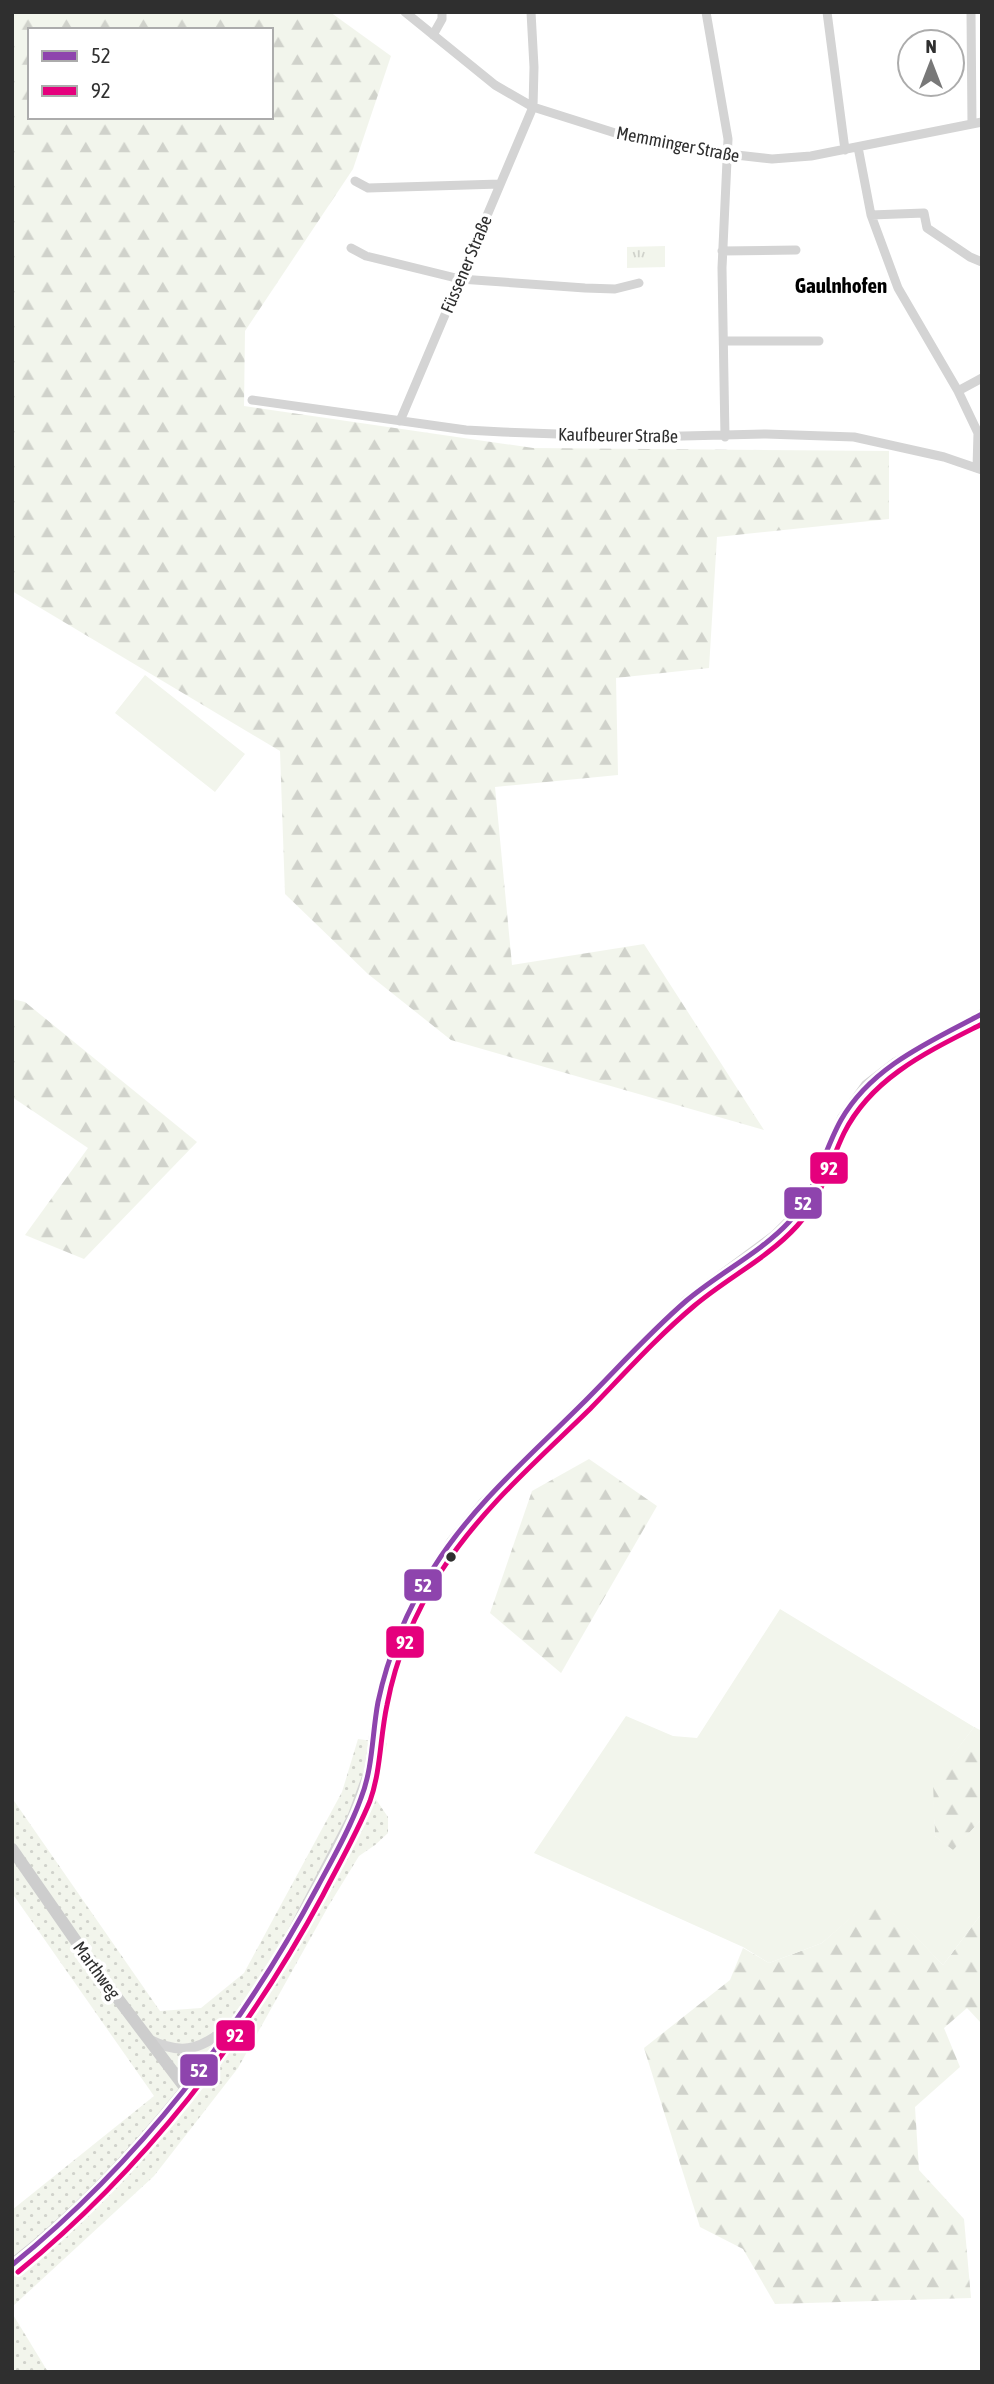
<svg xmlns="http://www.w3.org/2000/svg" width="994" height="2384" font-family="'Asap Condensed',sans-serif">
<defs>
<pattern id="grass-dots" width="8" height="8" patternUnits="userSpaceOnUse" patternTransform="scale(1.75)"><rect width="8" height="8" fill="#f2f5ec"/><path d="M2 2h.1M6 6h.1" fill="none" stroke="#d0d2cb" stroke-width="1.8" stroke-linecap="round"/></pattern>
<pattern id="forest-firs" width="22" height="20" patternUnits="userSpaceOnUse" patternTransform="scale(1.75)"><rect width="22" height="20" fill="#f2f5ec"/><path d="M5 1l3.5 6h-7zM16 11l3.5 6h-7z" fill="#d0d2cb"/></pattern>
<pattern id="park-tufts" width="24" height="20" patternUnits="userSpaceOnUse" patternTransform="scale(1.75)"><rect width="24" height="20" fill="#f2f5ec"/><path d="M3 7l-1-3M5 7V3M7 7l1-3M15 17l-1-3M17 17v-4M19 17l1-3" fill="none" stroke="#d0d2cb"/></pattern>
</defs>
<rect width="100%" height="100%" fill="#fff"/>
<path fill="url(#grass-dots)" d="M358 1739 387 1743 375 1798 388 1817V1833L375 1845 359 1856 329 1905 238 2068 154 2176 12 2307V2210L154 2096 12 1893V1798L160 2011 201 2008 244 1973 342 1792Z
M12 2313 48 2372H16L12 2366Z"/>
<path fill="url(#forest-firs)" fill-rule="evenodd" d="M12 12H330L391 56 353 169 245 331 244 406 533 448 889 451V519L717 537 709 668 616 678 618 775 495 787 512 965 644 944 764 1130 451 1040 368 974 285 894 280 751 12 591ZM30 30H271V117H30Z
M12 999 25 1002 197 1142 84 1259 25 1235 88 1148 12 1097Z
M589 1459 657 1506 561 1673 490 1613 532 1491Z
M974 1727 982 1731V1819L953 1851 935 1836 932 1782Z
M876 1895 943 1965 982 1913V2024L967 2008 944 2028 960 2067 915 2107 919 2170 964 2219 971 2298 775 2304 743 2249 700 2227 644 2048 730 1980 743 1948 769 1963 822 1943Z"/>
<path fill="url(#park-tufts)" d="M665 246V267L627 268V247Z"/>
<path fill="#f2f5ec" d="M145 675 245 754 215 792 115 713Z
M780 1609 974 1727 933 1782 935 1836 953 1850 982 1819V1913L943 1965 876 1896 822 1943 769 1963 743 1947 534 1853 626 1716 673 1736 697 1738Z"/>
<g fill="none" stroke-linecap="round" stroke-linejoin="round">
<path stroke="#d4d4d4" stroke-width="9" d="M405 12 495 85 533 107 631 138 683 149 772 159 811 156 982 122
M706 12 728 139 722 268 725 437
M827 12 845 150
M971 12 972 124
M433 35 442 19V12
M858 147 871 215 898 288 958 391 978 433 977 468
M355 181 368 188 500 184
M871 215 924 213 927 228 970 257 982 262
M351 248 366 256 460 279 585 288 615 289 639 283
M722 251 796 250
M724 341H819
M958 391 982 378
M252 400 466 430 503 432 643 437 766 434 854 437 944 457 982 470
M400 421 533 107 534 67 531 12"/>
<path stroke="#d4d4d4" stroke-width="10" d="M148 2039C180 2055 198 2051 226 2029
M186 2089 239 2019 284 1948 353 1815 369 1771 379 1700 388 1668 417 1598 451 1542 483 1503 686 1301 775 1235 791 1219 812 1191 842 1118 866 1085 896 1062 982 1014"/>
<path stroke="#cdcdcd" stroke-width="12" d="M12 1849 94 1967 186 2089C135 2153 76 2215 12 2265"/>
<g stroke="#fff" stroke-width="10">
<path id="bus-1" d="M12 2265C138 2163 242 2028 318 1886 333 1858 350 1829 361 1798 373 1768 372 1734 378 1702 388 1655 408 1608 434 1567 473 1505 530 1456 582 1404 616 1370 649 1333 686 1301 719 1273 760 1253 789 1222 816 1193 822 1154 841 1120 871 1067 929 1042 982 1014"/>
</g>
<g stroke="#fff" stroke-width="10">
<path id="bus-2" d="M18 2272C142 2171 247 2036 323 1895 339 1864 357 1833 370 1801 381 1770 380 1737 387 1705 396 1657 416 1611 442 1570 482 1508 538 1460 590 1409 624 1374 657 1337 694 1306 727 1278 768 1258 797 1226 821 1200 829 1164 844 1133 872 1077 929 1051 982 1024"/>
</g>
<use href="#bus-1" stroke="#8e44ad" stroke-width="5"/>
<use href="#bus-2" stroke="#e5007d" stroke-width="5"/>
</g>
<circle fill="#2f2f2f" stroke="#fff" stroke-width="2.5" cx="451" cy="1557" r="6"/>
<g text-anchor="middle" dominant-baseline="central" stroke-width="7" stroke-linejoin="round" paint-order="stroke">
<g font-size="18" fill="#2f2f2f" stroke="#fff">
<text transform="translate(678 144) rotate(11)">Memminger Straße</text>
<text transform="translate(466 264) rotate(-67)">Füssener Straße</text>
<text transform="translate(618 435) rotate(1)">Kaufbeurer Straße</text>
<text transform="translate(97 1970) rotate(54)">Marthweg</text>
</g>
<g font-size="21" font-weight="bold" fill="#000" stroke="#fff">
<text x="841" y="285">Gaulnhofen</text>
</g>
</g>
<g stroke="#fff" stroke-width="2.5">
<rect x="809" y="1151" width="40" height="34" rx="7" fill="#e5007d"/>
<rect x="783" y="1186" width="40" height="34" rx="7" fill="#8e44ad"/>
<rect x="403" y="1568" width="40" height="34" rx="7" fill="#8e44ad"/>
<rect x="385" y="1625" width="40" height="34" rx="7" fill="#e5007d"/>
<rect x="215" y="2019" width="41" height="33" rx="7" fill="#e5007d"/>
<rect x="179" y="2053" width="40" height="34" rx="7" fill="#8e44ad"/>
</g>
<g font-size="19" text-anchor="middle" font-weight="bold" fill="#fff">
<text x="829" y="1175">92</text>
<text x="803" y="1210">52</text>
<text x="423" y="1592">52</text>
<text x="405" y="1649">92</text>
<text x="235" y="2042">92</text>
<text x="199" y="2077">52</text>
</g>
<rect width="994" height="2384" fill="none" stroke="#2f2f2f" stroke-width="28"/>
<rect x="28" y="28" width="245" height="91" fill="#ffffff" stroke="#acacac" stroke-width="2"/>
<rect x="42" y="51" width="35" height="10" fill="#8e44ad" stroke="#acacac" stroke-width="2"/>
<text x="91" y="63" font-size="21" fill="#2f2f2f">52</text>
<rect x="42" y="86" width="35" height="10" fill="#e5007d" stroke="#acacac" stroke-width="2"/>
<text x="91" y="98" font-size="21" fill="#2f2f2f">92</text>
<g transform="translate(931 63)"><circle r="33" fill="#ffffff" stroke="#acacac" stroke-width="2"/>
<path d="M0-5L12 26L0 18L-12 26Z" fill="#787878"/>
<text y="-10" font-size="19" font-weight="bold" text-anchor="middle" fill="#2f2f2f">N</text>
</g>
</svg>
